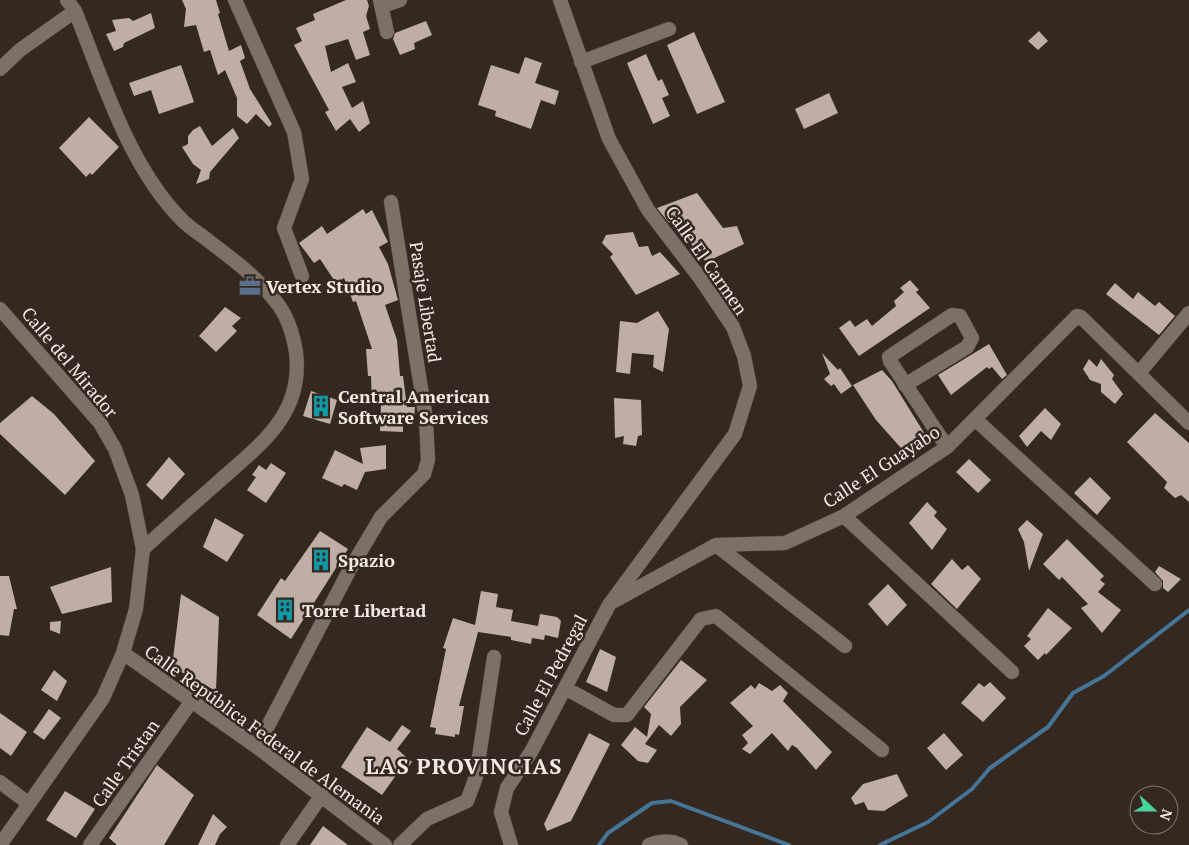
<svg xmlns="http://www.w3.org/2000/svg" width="1189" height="845" font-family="'PT Serif',serif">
<rect width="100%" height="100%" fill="#352820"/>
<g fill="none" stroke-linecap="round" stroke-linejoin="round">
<path stroke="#457698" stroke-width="4" d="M599 845 608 833 652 803 671 801 789 845
M880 845 928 822 972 789 990 768 1048 727 1073 693 1104 676 1189 610"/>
</g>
<path fill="#beaea3" d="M182 0H216L220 13 218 14 229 51 241 45 245 58 240 61 250 89 272 124 269 127 256 114 247 124 237 116V98L225 70 218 75 210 50 204 52 196 25 184 27 186 9Z
M346 0H367L369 6 366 16 370 29 363 32 370 55 356 60 348 39 325 46 331 72 348 63 356 82 342 87 352 108 363 101 370 123 359 132 350 119 336 131 325 112 329 110 294 45 302 41 296 28 315 20 313 14Z
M151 13 155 28 124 43 123 47 114 51 106 34 116 31 112 20 129 18 133 21Z
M426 21 432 35 414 43 415 49 400 55 393 39 395 33Z
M1039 31 1048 41 1038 50 1028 41Z
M694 32 725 102 697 114 667 45Z
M646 54 658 81 662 79 669 95 662 98 670 116 653 124 627 63Z
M525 57 542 63 535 83 559 91 555 105 541 100 531 129 495 116 496 111 478 105 491 65 519 74Z
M181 65 194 102 159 114 151 90 134 96 129 83Z
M829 93 838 113 804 129 795 109Z
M89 117 119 147 92 175 90 173 86 177 59 148Z
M200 126 212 146 233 128 239 138 210 172 209 179 196 184 201 170 193 164 182 147 188 144V136L193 130Z
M697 193 723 228 737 226 744 244 706 262 672 221 669 223 657 208Z
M363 209 366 214 372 210 388 242 379 247 388 264 398 300 385 305 397 340 400 376H403L407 407H415L414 420H403V432L380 431 381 404 372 405 371 376H368L366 349H372L356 301 353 302 344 278 336 283 320 259 314 263 299 243 322 226 327 234Z
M633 232 639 247 648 246 652 256 660 252 680 274 636 295 610 257 613 254 602 243 606 235Z
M910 280 919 290 916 292 930 308 859 356 839 328 850 320 855 327 867 319 872 326 896 306 894 301 904 292 900 288Z
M1115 283 1133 299 1138 292 1155 306 1159 302 1175 316 1159 335 1106 294Z
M225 307 241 318 232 326 237 331 216 352 199 336Z
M658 311 669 329 663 372 653 367 654 355 632 353 630 374 616 372 620 321 637 323Z
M989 344 1007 375 1002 379 992 367 989 369 987 367 951 395 938 375Z
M822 353 838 370 840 368 852 386 841 394 834 384 831 386 824 379 830 374Z
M1089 359 1097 367 1101 359 1114 375 1112 379 1123 394 1115 404 1101 392V384L1090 380 1083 369Z
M882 370 892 381 931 444 909 457 876 420 853 385Z
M311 391 337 400 330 424 303 416Z
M32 396 54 414 95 461 65 495 0 434V423Z
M614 398 641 400 642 435 638 436 636 446 623 444 624 436 615 438Z
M1045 408 1061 424 1051 440 1041 431 1027 447 1019 436Z
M1155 413 1189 443V502L1181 495 1175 498 1164 488 1167 482 1127 442Z
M386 445V469L365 472 357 490 344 484 342 487 322 478 335 450 363 464 360 448Z
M169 457 185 474 162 500 146 485Z
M969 459 991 480 978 493 956 472Z
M271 463 286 473 266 503 247 490 256 477 252 475 259 465 266 470Z
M1090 477 1111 498 1097 515 1074 493Z
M927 502 937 512 934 516 947 529 932 550 909 523Z
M215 518 244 535 227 562 203 547Z
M1027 520 1043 534 1029 571 1024 542 1018 529Z
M320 531 348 549 291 639 257 615 281 578 285 581Z
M1067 539 1104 576 1100 580 1105 584 1098 592 1121 610 1102 633 1081 608 1088 604 1062 577 1059 580 1043 564Z
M952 559 962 570 968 565 981 579 957 609 931 584Z
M1159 566 1181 579 1168 592 1163 588V581L1155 572Z
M111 567 112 602 62 614 50 587Z
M0 576H9L17 609H14L9 636 0 635Z
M888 584 907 605 887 626 868 604Z
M481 591 498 594 496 607 513 610 511 621 538 626 540 614 557 617 561 621 558 638 545 635 544 640 532 638 531 644 511 640V637L478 632 459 706H464L459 735 455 734V737L435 734 436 728 430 727 446 649 443 648 453 618 475 625Z
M181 594 219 617 216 691 172 667Z
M1048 608 1072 628 1046 655 1045 653 1038 660 1024 646 1031 639 1027 636Z
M61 621 60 634 50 630V622Z
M600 649 616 657 607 692 586 682Z
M681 660 707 680 680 707 681 724 671 736 659 725 645 744 657 750 648 763 638 761 621 745 635 727 647 737 651 714 644 707Z
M54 670 67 681 57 701 41 690Z
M990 682 1006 698 983 722 961 703 979 683 984 687Z
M759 683 772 691 780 685 788 693 783 701 832 752 816 770 797 748 792 745 788 751 772 733 750 754 742 749 748 743 742 735 753 726 730 703 751 685 755 689Z
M49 709 61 718 44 740 33 732Z
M0 713 27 732 11 756 0 748Z
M402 725 411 731 397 749 412 762 403 774 399 771 382 795 341 767 367 727 390 742Z
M589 733 610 744 571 821 547 831 544 824Z
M944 733 963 755 946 770 927 748Z
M157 765 194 795 164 845H117L109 838Z
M897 774 908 796 884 811 868 810 864 802 855 805 851 798 863 784Z
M65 791 95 809 76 838 46 820Z
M213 814 227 827 220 834 215 845H198Z
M323 826 348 845H310Z"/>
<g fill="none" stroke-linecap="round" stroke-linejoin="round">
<g stroke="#50453e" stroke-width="15">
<path id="minor" d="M67 0 75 11C103 80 129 168 183 221 191 229 202 235 210 242 234 260 259 279 277 303 288 317 293 334 296 352 304 416 258 446 216 484 192 505 167 527 143 549
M235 0 294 132 302 179 284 228 302 276
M380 0 387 32
M382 6 400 0
M581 62 669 29
M0 69 20 50 75 11
M1139 373 1189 313
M905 385 967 347 972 338 960 316 952 315 889 357 890 361 947 447
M976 420 1155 584
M844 516 1012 672
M716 545 845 646
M614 601 716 545 785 543 844 516 947 447 1077 316 1081 317 1189 423
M123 653 257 747 385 845
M565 688 614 715H627L701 619 716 616 882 750
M257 747 350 569 381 517 424 474 428 460 426 419 391 202
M0 782 28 803
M90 845 191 702
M287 845 322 795
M400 845 427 819 467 801 476 777 494 657
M511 845 501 812 507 788 531 752 609 605 735 434 750 386 744 356 733 327 700 278 648 210 609 139 560 0
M649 845C659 841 671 840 681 845"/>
</g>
<g stroke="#50453e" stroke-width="15">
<path id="tertiary" d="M0 309 100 423 115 449 132 495 143 549 136 609 123 653 103 698 0 845"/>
</g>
<use href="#minor" stroke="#7e7066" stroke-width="14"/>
<use href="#tertiary" stroke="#7e7066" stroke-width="14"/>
</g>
<defs>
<g id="office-bare" transform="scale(1.725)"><path d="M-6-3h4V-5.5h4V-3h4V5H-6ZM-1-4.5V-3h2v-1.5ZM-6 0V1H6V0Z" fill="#5c6f8a" stroke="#352820" stroke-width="2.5" paint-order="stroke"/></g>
<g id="building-bare" transform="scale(1.725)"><path d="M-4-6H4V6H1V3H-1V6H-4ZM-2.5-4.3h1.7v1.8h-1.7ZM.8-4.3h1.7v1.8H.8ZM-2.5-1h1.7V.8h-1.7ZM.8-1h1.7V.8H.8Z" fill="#0f9aa8" stroke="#352820" stroke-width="2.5" paint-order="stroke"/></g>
</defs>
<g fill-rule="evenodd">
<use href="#office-bare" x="250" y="286"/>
<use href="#building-bare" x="321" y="406"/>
<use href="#building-bare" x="321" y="560"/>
<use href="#building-bare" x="285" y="610"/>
</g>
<g text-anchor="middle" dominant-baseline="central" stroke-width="5" stroke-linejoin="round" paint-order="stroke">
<g font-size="18" fill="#f3eae5" stroke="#352820">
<text transform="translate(707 260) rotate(55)">Calle El Carmen</text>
<text transform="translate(426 302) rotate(81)">Pasaje Libertad</text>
<text transform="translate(70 362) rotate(50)">Calle del Mirador</text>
<text transform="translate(881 466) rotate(-33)">Calle El Guayabo</text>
<text transform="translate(550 675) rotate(-62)">Calle El Pedregal</text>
<text transform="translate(265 734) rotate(36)">Calle República Federal de Alemania</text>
<text transform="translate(125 763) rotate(-55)">Calle Tristan</text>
</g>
<g font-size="18" font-weight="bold" fill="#f3eae5" stroke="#352820" text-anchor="start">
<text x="266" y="286">Vertex Studio</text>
<text x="338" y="396">Central American<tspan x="338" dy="21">Software Services</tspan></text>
<text x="338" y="560">Spazio</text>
<text x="302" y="610">Torre Libertad</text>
</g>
<g font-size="22" font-weight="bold" letter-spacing="1" fill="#f3eae5" stroke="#352820">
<text x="464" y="765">LAS PROVINCIAS</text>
</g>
</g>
<g transform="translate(1154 810) rotate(111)"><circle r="24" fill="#352820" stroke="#81766f"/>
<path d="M0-4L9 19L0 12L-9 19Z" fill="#48d49d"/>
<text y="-8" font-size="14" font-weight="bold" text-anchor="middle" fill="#f3eae5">N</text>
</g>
</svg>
